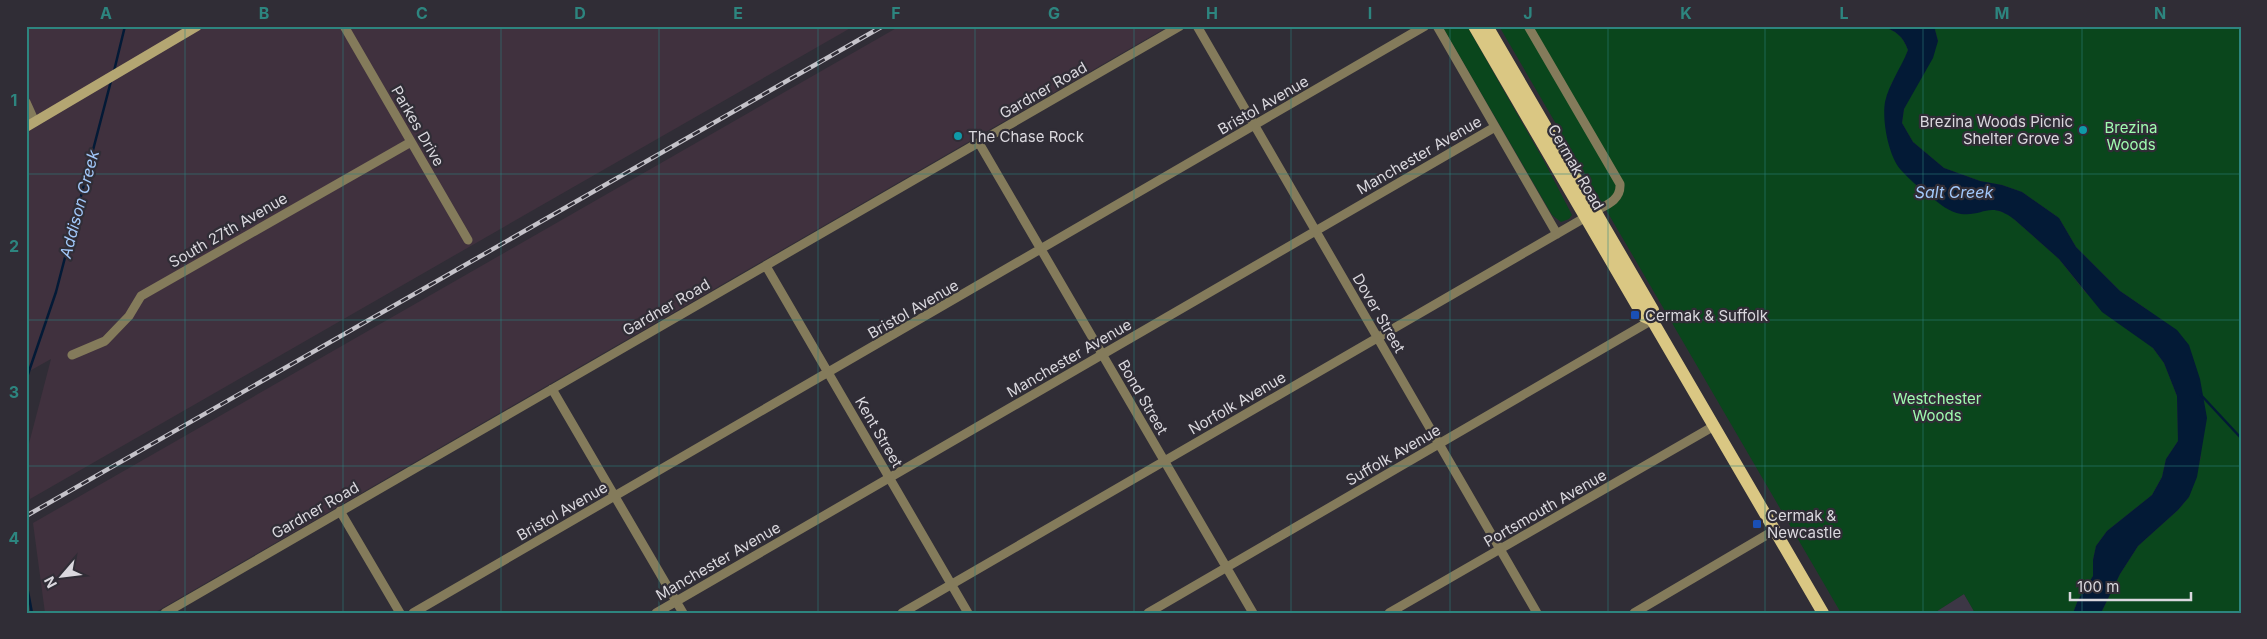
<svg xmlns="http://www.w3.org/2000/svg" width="2267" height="639" font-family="Inter,sans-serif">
<rect width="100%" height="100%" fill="#302d36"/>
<path fill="#3c3745" d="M1964 594 1975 613H1934Z"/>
<path fill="#40313e" d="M26 26H854L30 499 26 455 51 359 26 373Z
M900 26H1169L154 613H45L33 523Z"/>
<path fill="#0a461c" d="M1442 26H1467L1544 161 1572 215 1569 219 1561 222 1552 215Z
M1499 26H1882C1896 31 1903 36 1908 50L1900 72 1891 84 1899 167 1920 189 1974 213 1987 209 1996 210 2008 214 2015 220 2059 259 2085 292 2153 348 2164 363 2177 396 2178 441 2166 459 2162 477 2152 495 2107 531 2096 546 2093 560V576L2078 600 2073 613H1975L1964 594 1934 613H1841Z
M1934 26H2241V613H2101L2120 574 2138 546 2178 510 2189 497 2201 457 2148 310 2120 291 2076 247 2059 218 2022 192 2002 185 1980 181 1944 168 1913 142 1902 123 1904 109 1938 41Z"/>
<path fill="#031a36" d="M1882 26H1934L1938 41 1933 58 1904 109 1902 123 1913 142 1944 168 1980 181 2002 185 2022 192 2059 218 2076 247 2120 291 2177 330 2189 345 2200 379 2207 418 2197 477 2189 497 2178 510 2138 546 2120 574 2101 613H2073L2078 600 2093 576V560L2096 546 2107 531 2152 495 2162 477 2166 459 2178 441 2177 396 2164 363 2153 348 2102 312 2059 259 2015 220C1989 200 1984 217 1961 214 1949 212 1940 204 1931 197 1920 189 1909 179 1900 169 1888 154 1882 120 1885 102 1889 84 1901 68 1908 50 1903 36 1896 31 1882 26Z"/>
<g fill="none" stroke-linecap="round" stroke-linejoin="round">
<path stroke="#031a36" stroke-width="2.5" d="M114 71 125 26
M26 380 56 292 111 81
M2201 395 2241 438
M26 581 32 613"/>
<path stroke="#847b5b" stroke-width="9" d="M344 26 468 240
M1197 26 1537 613
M1437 26 1557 234
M1528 26 1620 184C1621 200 1607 205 1595 211
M26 102 35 122
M979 143 1253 613
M766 266 968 613
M72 355 105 341 129 316 141 296 411 142
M552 389 683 613
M340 511 400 613
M165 613 1180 26
M413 613 1425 26
M656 613 1495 127
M902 613 1586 217
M1148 613 1652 320
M1389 613 1714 426
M1634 613 1775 530"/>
<path stroke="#b4a672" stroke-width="10" d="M26 127 197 26"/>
<path stroke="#dac783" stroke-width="12" d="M1474 26 1643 316 1652 320
M1487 26 1653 310 1652 320 1823 613"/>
<g stroke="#c5c3ca" stroke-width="4.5">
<path id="rail" d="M26 516 883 26"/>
</g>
<use href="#rail" stroke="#302d36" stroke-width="2.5" stroke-dasharray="8" stroke-linecap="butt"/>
</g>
<path fill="none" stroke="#2d857f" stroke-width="1" stroke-opacity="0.55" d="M185 26V613M343 26V613M501 26V613M659 26V613M818 26V613M975 26V613M1134 26V613M1291 26V613M1450 26V613M1608 26V613M1765 26V613M1923 26V613M2082 26V613M26 174H2241M26 320H2241M26 466H2241"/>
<g fill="#0f9aa8" stroke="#302d36" stroke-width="2">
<circle cx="2083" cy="130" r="5"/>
<circle cx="958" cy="136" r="5"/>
</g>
<g fill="#1a4fb4" stroke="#302d36" stroke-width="2">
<rect x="1630" y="310" width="10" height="10" rx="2.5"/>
<rect x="1752" y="519" width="10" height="10" rx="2.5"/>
</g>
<g text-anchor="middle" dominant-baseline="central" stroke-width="4.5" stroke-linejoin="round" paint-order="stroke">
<g font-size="15" fill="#dad8de" stroke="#302d36">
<text transform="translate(1043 90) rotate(-30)">Gardner Road</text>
<text transform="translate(1263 105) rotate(-30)">Bristol Avenue</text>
<text transform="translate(418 126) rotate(60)">Parkes Drive</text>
<text transform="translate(1419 155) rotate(-30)">Manchester Avenue</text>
<text transform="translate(1576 167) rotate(60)">Cermak Road</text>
<text transform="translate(228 230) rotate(-30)">South 27th Avenue</text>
<text transform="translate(666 307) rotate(-30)">Gardner Road</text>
<text transform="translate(913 309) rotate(-30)">Bristol Avenue</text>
<text transform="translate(1379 313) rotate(60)">Dover Street</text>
<text transform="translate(1069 358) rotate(-30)">Manchester Avenue</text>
<text transform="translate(1143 397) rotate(60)">Bond Street</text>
<text transform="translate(1237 403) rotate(-30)">Norfolk Avenue</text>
<text transform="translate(879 432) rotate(60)">Kent Street</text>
<text transform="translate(1393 455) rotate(-30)">Suffolk Avenue</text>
<text transform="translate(1545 508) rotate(-30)">Portsmouth Avenue</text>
<text transform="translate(315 510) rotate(-30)">Gardner Road</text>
<text transform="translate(562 511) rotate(-30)">Bristol Avenue</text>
<text transform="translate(718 561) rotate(-30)">Manchester Avenue</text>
</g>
<g font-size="15" fill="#dad8de" stroke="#302d36" text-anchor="start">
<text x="2073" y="121" text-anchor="end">Brezina Woods Picnic<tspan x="2073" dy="17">Shelter Grove 3</tspan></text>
<text x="968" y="136">The Chase Rock</text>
<text x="1645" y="315">Cermak &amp; Suffolk</text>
<text x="1767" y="515">Cermak &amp;<tspan x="1767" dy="17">Newcastle</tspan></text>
</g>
<g font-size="15" fill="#a0fcb0" stroke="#302d36">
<text x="2131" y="127">Brezina<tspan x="2131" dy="17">Woods</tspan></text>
<text x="1937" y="398">Westchester<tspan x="1937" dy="17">Woods</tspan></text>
</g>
<g font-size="16" font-style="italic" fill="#a2c8fa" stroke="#302d36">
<text x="1954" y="192">Salt Creek</text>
<text transform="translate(79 204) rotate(-75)">Addison Creek</text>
</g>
</g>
<rect width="2267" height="639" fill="none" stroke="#302d36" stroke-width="55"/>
<g transform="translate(62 576) rotate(242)" stroke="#302d36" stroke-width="4" paint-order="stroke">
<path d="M0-4L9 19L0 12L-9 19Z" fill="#dad8de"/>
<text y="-8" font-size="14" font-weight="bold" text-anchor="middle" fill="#dad8de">N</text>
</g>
<path d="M2070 592v8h121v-8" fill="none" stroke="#dad8de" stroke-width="2.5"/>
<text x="2077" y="592" font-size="15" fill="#dad8de" stroke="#302d36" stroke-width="4" paint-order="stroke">100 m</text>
<rect x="28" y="28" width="2212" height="584" fill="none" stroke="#2d857f" stroke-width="2"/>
<g font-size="16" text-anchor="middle" font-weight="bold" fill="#2d857f">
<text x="106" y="19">A</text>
<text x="264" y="19">B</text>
<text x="422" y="19">C</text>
<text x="580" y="19">D</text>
<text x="738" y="19">E</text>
<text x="896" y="19">F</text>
<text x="1054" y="19">G</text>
<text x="1212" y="19">H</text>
<text x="1370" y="19">I</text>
<text x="1528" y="19">J</text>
<text x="1686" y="19">K</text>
<text x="1844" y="19">L</text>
<text x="2002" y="19">M</text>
<text x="2160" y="19">N</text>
<text x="14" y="106">1</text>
<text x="14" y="252">2</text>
<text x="14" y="398">3</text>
<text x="14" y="544">4</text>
</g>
</svg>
